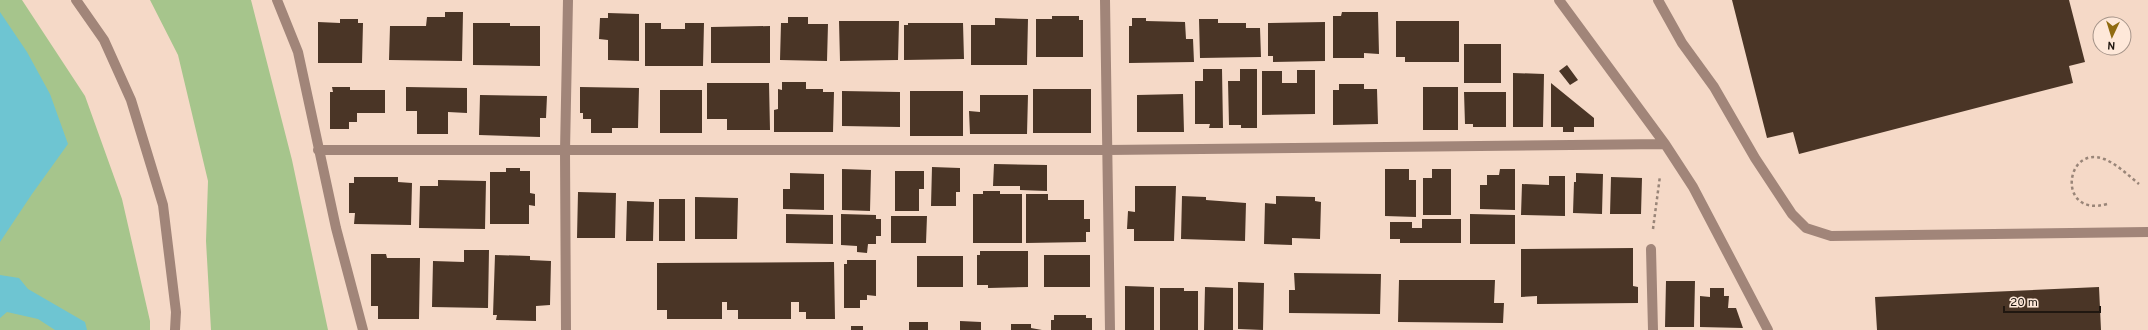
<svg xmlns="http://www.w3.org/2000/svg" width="2148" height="330" font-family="Overpass,sans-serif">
<rect width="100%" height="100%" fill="#f5d9c7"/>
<path fill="#a6c58c" d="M0 0H22L85 96 122 199 150 321V330H0Z
M150 0H251L292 160 328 330H211L206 241 208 181 178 55Z"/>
<path fill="#6ec5d2" d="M0 12 27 52 50 94 68 144 32 194 0 242Z
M0 275 19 278 28 289 85 322 87 330H55L38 319 7 312 0 318Z"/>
<path fill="#4a3526" d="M1732 0H2069L2085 62 2069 66 2073 83 1799 154 1793 132 1767 138Z
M445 12H463L462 61 389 60 390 26H426L427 17H445Z
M1342 12H1378L1379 54 1364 53V58H1333V16H1341Z
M608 13 639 14V61L608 60V40L599 39 600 18H608Z
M1052 16H1079V20H1083V57H1036V19H1052Z
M788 17H808V24H828L827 61 780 60 781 23H788Z
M995 18 1028 19 1027 65H971V25H995Z
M1132 18H1146V21L1185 22 1186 39H1193L1194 62 1129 63V26H1132Z
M340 19H358V23H363L362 63H318V22L340 23Z
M1199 19H1218V23H1246V28H1260L1261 57 1200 58Z
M839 21H899L898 60 840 61Z
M1396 21H1459V62H1405V57H1396Z
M1325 22V61L1273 62V56H1268V23Z
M473 23H510V26H540V66L473 65Z
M645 23H661V29H685V23H704L703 66H645Z
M908 23H963L964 59 904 60V25H908Z
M770 26V63H711V27Z
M1464 44H1501V83H1464Z
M1567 65 1578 80 1570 85 1559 71Z
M1203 69H1222L1223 128H1209L1210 124H1195V81H1203Z
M1240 69H1257V128H1241V125H1229L1228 81H1240Z
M1297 70H1315V114L1262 115V71H1282V83H1297Z
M1513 73 1544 74 1543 127H1513Z
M782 82H806V89H823V92H834L833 132H774V110L778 109V89L782 90Z
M707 83H769L770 130H727V119H707Z
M1551 83 1594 118V127H1574V132H1563V127H1551Z
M1339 84H1364V89H1377L1378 124 1333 125V90H1339Z
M332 87H350V90H385V113H357V122H349V129H330V92H333Z
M406 87 467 88V113L448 112V134H417V111H406Z
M580 87 639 88 638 128H612V133H591V119H583V113H580Z
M1423 87H1458V130H1423Z
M1033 89H1091V133H1033Z
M660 90H702V133H660Z
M842 91 900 92V127L842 126Z
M910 91H963V136H910Z
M1464 92H1506V127H1473V124H1465Z
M1183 94 1184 132H1137V95Z
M480 95 547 96 546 118H540V137L479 135Z
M980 95H1028L1027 134H970L969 111 980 112Z
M994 164 1047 165V191L1020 190V186H993Z
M932 167 960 168V192H956V206H931Z
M506 168H520V171H530V193L535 194V206L529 205V224H490V172H506Z
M842 169 871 170 870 211 842 210Z
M1385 169H1409V180H1416V217L1385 216Z
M1432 169H1451V215H1423V178H1432Z
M1500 169H1515V210L1480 209V185H1487V175H1499Z
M895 171H924V189H919V211H895Z
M790 173 824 174V210L783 209V189H790Z
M1576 173 1603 174 1602 214 1573 213 1574 182H1576Z
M1549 176H1565V216L1521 215 1522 184 1549 185Z
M354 177H398V182L412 183 411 225 354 224 355 213H349V183H354Z
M1611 177 1642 178 1641 214H1610Z
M438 180 486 181 485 229 419 228 420 186H438Z
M1135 186H1176L1174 241H1134V229H1127L1128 211 1135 212Z
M983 191H1000V194H1022V243H973V194H983Z
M578 192 616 193 615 238H577Z
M1026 194H1048V200H1084V219H1090V232H1086V242L1026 243Z
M1182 196 1206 197V200L1246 203 1245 241 1181 239Z
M1276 196 1315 197V201L1321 202 1320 239 1292 238V245L1264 244 1265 203 1276 204Z
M695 197 738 198 737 239H695Z
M659 199H685V241H659Z
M627 201 654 202 653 241H626Z
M786 214 833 215V244L786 243Z
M841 214 876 215V219H881V236H876V244H868L867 253 857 252V246L841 245Z
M1470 214 1515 215V244H1470Z
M891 216H927L926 243H891Z
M1422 219H1461V243H1400V239H1390V222H1412V228H1422Z
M1633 248V286L1638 287V303L1537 304V296L1521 297V249Z
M464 250H489L488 308 432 307 433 261 464 262Z
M980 251H1028V287L988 288V285H977V255H980Z
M371 254H386L387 258H420L419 319H378V306H371Z
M495 255 530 256V260L551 261 550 305 536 306V321L496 320 497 315H493Z
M1044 255H1090V287H1044Z
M917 256H963V287H917Z
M847 260H876V296L867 295V300H860V308H844V264H847Z
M834 262 835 319H806V312H799V302H791V319H738V310H727V302H722V319H667V310H657V263Z
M1294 273 1381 274 1380 314 1289 313V290H1295Z
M1399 280H1495L1494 303H1504L1503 323 1398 322Z
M1666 281H1695L1694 327H1665Z
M1238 282 1264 283 1263 330 1238 329Z
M1125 286 1154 287V330H1125Z
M1205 287 1233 288V330H1204Z
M2099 287 2101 330H1877L1875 297Z
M1160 288H1184V291H1198V330H1160Z
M1710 288H1724V296H1729L1728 308H1736L1743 328 1700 327V296L1710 297Z
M1054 315H1086V318H1092V330H1051V320H1054Z
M960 321 981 322V330H960Z
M909 322H928V330H909Z
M1011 324H1031V328L1042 330H1011Z
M851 326H863V330H851Z"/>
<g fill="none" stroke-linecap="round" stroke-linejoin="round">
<path stroke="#998578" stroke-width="2.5" stroke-dasharray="3 3" stroke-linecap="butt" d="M2107 204C2056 218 2065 144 2104 159 2117 164 2129 176 2139 184
M1653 229 1660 176"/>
<path stroke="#a18579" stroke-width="10" d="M76 0 104 40 131 100 163 205 176 312 175 330
M277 0 298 52 336 228 363 330
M1105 0 1110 330
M1559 0 1665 144 1693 187 1768 330
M1658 0 1682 43 1714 87 1755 158 1792 214 1806 228 1831 236 2148 232
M318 150H1108L1665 144
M1651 249 1653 330
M566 330 565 151 568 0"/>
</g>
<g transform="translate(2112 36) rotate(184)"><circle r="19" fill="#fee8d9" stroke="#a59489"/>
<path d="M0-3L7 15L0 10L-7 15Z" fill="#906b11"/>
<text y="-6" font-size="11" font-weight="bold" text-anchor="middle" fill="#201710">N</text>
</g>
<path d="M2004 306v6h96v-6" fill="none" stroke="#201710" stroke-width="2"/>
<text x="2010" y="306" font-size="12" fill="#201710" stroke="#fee8d9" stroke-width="3" paint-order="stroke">20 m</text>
</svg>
